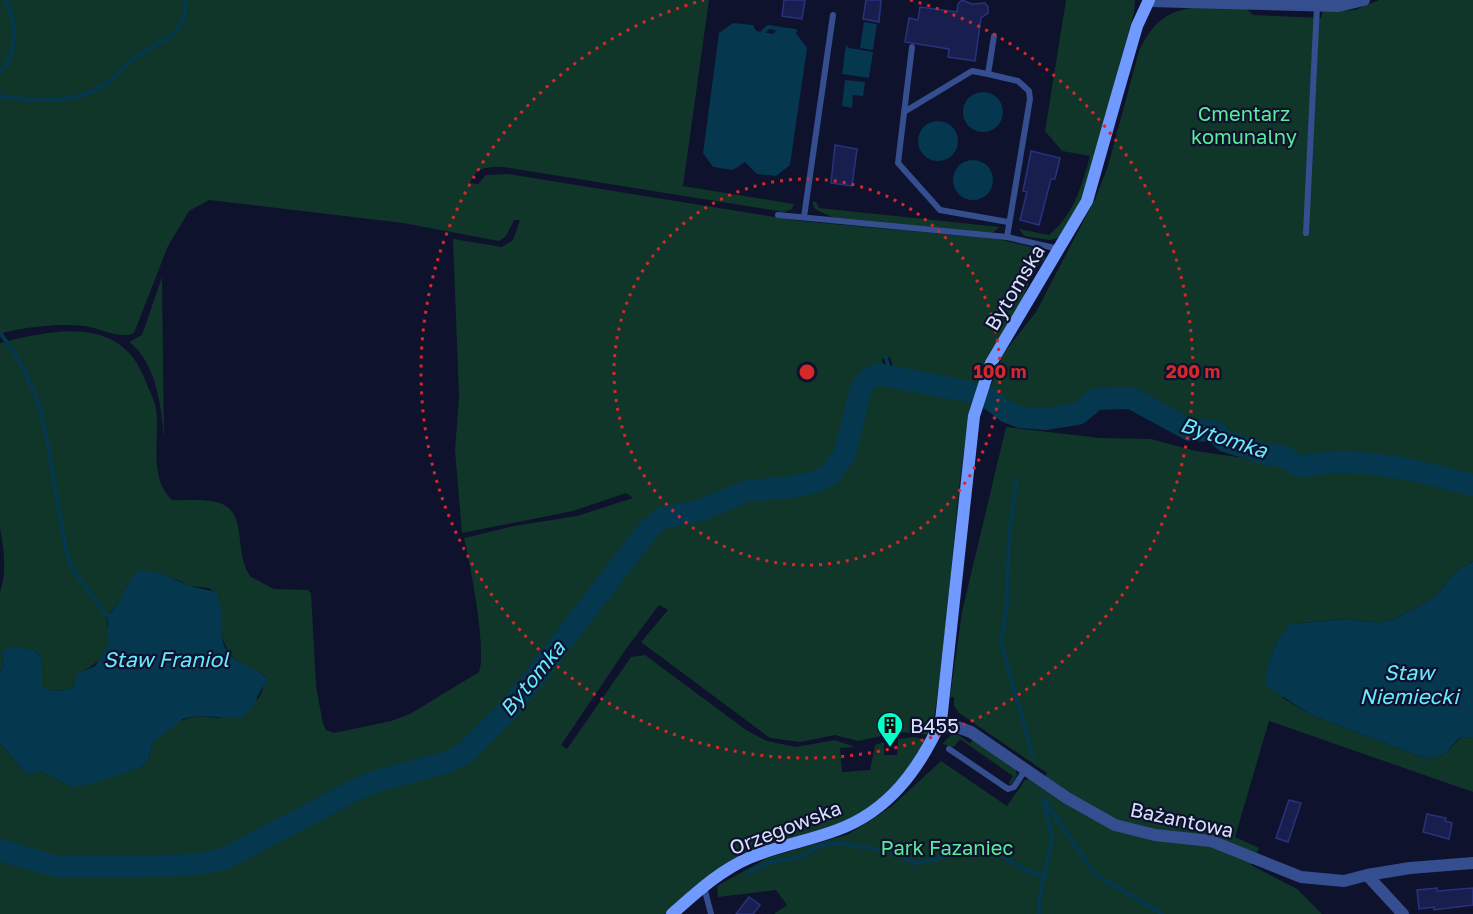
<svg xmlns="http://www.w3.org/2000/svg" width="1473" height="914" font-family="'Golos Text',sans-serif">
<rect width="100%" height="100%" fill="#0e122c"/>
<path fill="#103629" d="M0 0H709L683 186 794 204 792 209 784 212 503 167C487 167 476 167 470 183L478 184 486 175 508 174 800 221 997 239 1036 248 1044 254 1045 259 1033 271 1019 309 978 389 899 371 893 367 890 357 882 359 884 370C843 366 852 433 840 455 836 462 828 471 821 475 805 486 782 481 763 484 733 489 707 510 676 512 662 513 654 512 642 521L639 541 555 643 508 707 465 751 430 766 376 779 241 849 214 860 196 862 67 864 0 847V743L27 775 41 771 72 787 141 767 148 761 152 743 174 723 195 716 220 718 259 698 265 683V676C258 671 251 669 243 665 219 651 219 623 219 597L209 588 190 586 176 579 128 583 123 600 107 615C105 624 111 634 109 644 102 668 76 668 73 687 63 692 52 692 42 687 40 678 43 670 42 661 40 644 14 651 2 653L4 664 0 672V592C7 571 4 550 0 528V343C56 329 122 315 146 382 149 390 154 399 156 408 160 438 148 478 172 500 185 501 198 499 211 501 252 506 231 551 251 577L274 589 308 590 311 593 316 686 323 724 326 730 334 733 391 721 410 714 479 672C487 649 470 564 464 538L514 526 577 516 633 498 626 493 573 511 462 533 455 450 459 397 453 239 502 247 513 240 520 220H514L506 236 499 241 403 223 209 200 189 211 168 246 134 333C119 340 101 328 84 326 63 323 20 327 0 334Z
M1066 0H1135L1134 13 1082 199 1060 237 1050 240 1024 236 1019 229 1049 235C1073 216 1082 186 1090 156L1062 151 1045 131Z
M1379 0H1473V480C1418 463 1357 453 1300 464 1279 448 1252 447 1227 438L1223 432 1213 428 1186 424 1136 395 1107 393 1088 399 1074 411 1033 416 1009 408 988 393 1003 354 1036 312 1096 197 1108 166 1139 51C1163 0 1191 8 1245 7L1253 15 1321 18 1323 11 1355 10Z
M812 202H816L819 208 1000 227 992 233 832 217 815 209Z
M162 277 164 440C162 409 156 361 129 342L142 335Z
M890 380 919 388 973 397C956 480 954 564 943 648 940 677 937 707 930 735L900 732 858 741 835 735 800 742 770 738 641 642 668 610 659 605 626 649 561 745 567 749 631 657 645 655 746 730 767 741 796 747 835 740 855 747 840 748 842 772 870 770 875 745 884 742V755H897L898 739 914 737 929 740 905 778 854 820 750 855 668 914H0V853L60 870 215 864 351 794 405 774 427 771 464 755 512 710 560 645 652 533 665 522 722 511 753 496 804 492 833 479 848 460 868 388 878 381Z
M1006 427 1100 438 1151 439 1196 451 1325 470 1383 473 1473 492V561L1455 572 1435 597 1395 619 1378 623 1349 619 1291 624 1278 640 1271 656 1283 698 1311 715 1427 759 1445 754 1461 737 1473 738V792L1269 721 1235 837 1259 848 1251 865 1297 889 1322 914H774L787 905 776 890 718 897 717 886 767 858 849 834 891 807 941 761 1007 806 1025 780 1029 779 1039 785 1047 773 959 713 954 706V697H950L962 612Z
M951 735H958L970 743 973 740 1015 768 1017 775 1011 784 1009 783 1013 776 960 739 954 747 942 744Z"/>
<path fill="#05374e" d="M864 22 877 24 873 50 860 48Z
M733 23 753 25 756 31 773 34 777 29 795 32 807 48 790 165 776 176 757 174 745 162 733 170 713 167 703 153 719 33Z
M846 45 849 48 873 52 869 78 842 74Z
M845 80 865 82 863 96 853 95 852 108 842 106Z
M963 112a20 20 0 1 1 40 0a20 20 0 1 1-40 0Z
M918 141a20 20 0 1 1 40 0a20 20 0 1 1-40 0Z
M953 180a20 20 0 1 1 40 0a20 20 0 1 1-40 0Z
M1473 561V738L1460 737 1445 754 1427 759 1311 715 1265 685C1268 664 1274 638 1291 624L1349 619 1378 623 1395 619 1435 597 1455 572Z
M141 570 160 573 190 586 216 592C226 608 216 633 227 651 237 667 258 666 269 681 254 693 259 708 239 718L195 716 183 719 152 743 148 761 141 767 92 784 72 787 41 771 27 775 0 743V672L4 664 2 653C12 642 26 648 38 653L42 659V687C52 692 63 692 73 687L77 674 95 666 106 649 109 643 107 615C128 601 123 578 141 570Z"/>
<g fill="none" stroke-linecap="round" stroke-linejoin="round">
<path stroke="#05374e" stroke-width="4" d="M763 32 768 27 795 31
M0 73C18 52 17 24 6 0
M0 96C36 102 77 104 108 83 119 75 127 62 139 55 165 38 185 37 186 0
M0 333C56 403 47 474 68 556L75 573 107 615
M886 357 890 375
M1017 479 1009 535 1007 603 1001 643 1033 757
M1043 798 1095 874 1162 914
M746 873 771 862 801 857 817 847 835 843 890 851 914 863 938 859 980 843 1027 871 1045 877
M1039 914 1040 895 1052 838 1044 801"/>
<path stroke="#05374e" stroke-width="22" d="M986 396 1007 412 1020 417 1046 419 1078 414 1096 399 1131 398 1190 430 1214 431 1225 441 1266 454 1283 456 1300 467C1356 454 1419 471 1473 485
M0 850 55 866 74 867 194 865 224 859 355 790 377 781 448 762 465 753 511 707 648 530 662 518 699 511 747 491 791 487 819 481 831 473 845 454 861 388 868 379 878 374 971 392"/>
</g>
<path fill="#181f4f" stroke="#28327d" stroke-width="1.5" d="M784 0H805L802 19 782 16Z
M866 0H881L879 22 863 19Z
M962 0 972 4 985 3 988 7V13L981 18 975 61 948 57 949 49 905 42 909 18 918 20 920 7 957 12 958 4Z
M835 145 857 149 852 186 831 183Z
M1031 151 1060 158 1055 179H1051L1039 225 1020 220 1027 192 1023 191Z
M1289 800 1301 803 1288 842 1276 838Z
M1427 814 1446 818 1445 821 1452 823 1449 839 1423 832Z
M1437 888V891L1473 888V905L1434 910V907L1419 909 1417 890Z
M749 897 760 905 753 914H736Z"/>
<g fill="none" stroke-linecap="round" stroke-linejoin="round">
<path stroke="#354e8f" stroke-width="6" d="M912 47 898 163 940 210 1008 222
M988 74 1018 81 1029 91 1030 99 1007 237
M904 112 972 71 988 74 994 36
M778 215 1007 237 1059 249
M804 217 833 15
M1306 233 1317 6
M949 749 1008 789 1014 787 1025 770
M704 887 711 914"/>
<path stroke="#354e8f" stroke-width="12" d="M1149 1 1338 6 1364 0
M941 721 971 732 1067 798 1115 825 1155 835 1211 841 1301 877 1344 881 1367 875 1410 868 1473 863
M1367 875 1403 914"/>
<path stroke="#709aff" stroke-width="12" d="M672 914C696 893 719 871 749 858 777 846 808 841 837 830 889 811 919 769 941 721L974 416 991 363 1087 201 1117 95 1137 26 1149 0"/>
</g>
<g fill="none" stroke="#d62828" stroke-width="3" stroke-dasharray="3 6">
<circle cx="807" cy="372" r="193"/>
<path d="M910 0A386 386 0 1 1 704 0"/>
</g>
<defs>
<g id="building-pin" transform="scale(1.35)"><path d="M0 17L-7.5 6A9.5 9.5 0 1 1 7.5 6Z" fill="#05ffc8" stroke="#0e122c"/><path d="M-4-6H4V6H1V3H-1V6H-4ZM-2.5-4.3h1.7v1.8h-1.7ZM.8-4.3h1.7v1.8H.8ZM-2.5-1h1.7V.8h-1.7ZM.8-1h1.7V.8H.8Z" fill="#111"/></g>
</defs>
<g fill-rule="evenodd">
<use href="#building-pin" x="890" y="725"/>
</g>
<g text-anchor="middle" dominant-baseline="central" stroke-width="4.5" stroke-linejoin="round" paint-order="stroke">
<g font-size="20" fill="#58ec98" stroke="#0e122c">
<text x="1244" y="113">Cmentarz<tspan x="1244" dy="23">komunalny</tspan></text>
<text x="947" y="847">Park Fazaniec</text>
</g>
<g font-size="20" fill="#d9e1ff" stroke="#0e122c">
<text transform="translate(1014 287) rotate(-59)">Bytomska</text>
<text transform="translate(1182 819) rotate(12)">Bażantowa</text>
<text transform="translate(785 827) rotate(-21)">Orzegowska</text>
</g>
<g font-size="20" fill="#d9e1ff" stroke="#0e122c" text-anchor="start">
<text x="910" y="725">B455</text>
</g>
<g font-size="21" font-style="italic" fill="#67e9ff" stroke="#0e122c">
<text transform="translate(1224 437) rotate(18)">Bytomka</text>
<text x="166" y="659">Staw Franiol</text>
<text x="1409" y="672">Staw<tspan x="1409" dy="24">Niemiecki</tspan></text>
<text transform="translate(532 678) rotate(-51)">Bytomka</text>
</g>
</g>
<circle cx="807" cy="372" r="9" fill="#d62828" stroke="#0e122c" stroke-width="3"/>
<g font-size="18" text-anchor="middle" font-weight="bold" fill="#d62828" stroke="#0e122c" stroke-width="4.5" stroke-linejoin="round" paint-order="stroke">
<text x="1000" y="378">100 m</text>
<text x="1193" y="378">200 m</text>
</g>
</svg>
